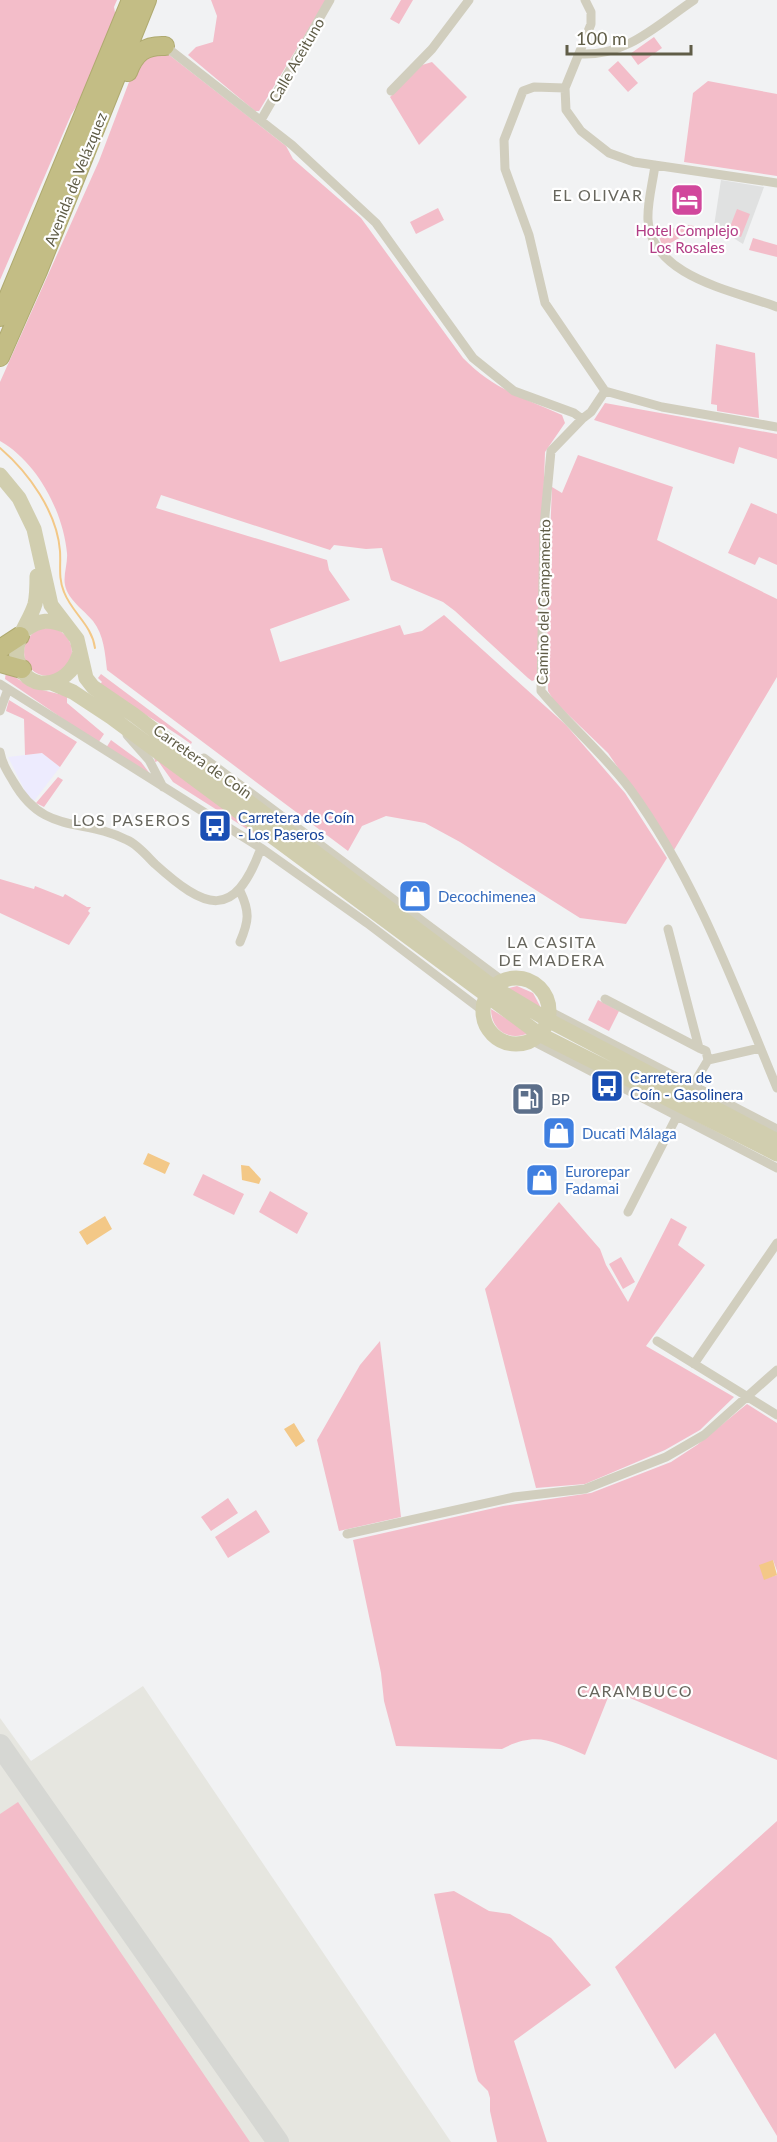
<svg xmlns="http://www.w3.org/2000/svg" width="777" height="2142" font-family="Lato,sans-serif">
<rect width="100%" height="100%" fill="#f1f2f3"/>
<path fill="#edebfe" d="M42 753 60 767 34 801 27 795 8 757Z"/>
<path fill="#e0e1e1" d="M721 180 764 187 743 244 714 226Z"/>
<path fill="#e6e6e0" d="M143 1686 451 2142H0V1718L31 1761Z"/>
<path fill="#f3bdc9" d="M0 0H117L114 7 116 18 89 86 71 115 0 280Z
M211 0H326L259 111H255L188 55 196 47 213 42 217 16Z
M401 0H413L399 24 390 19Z
M654 37 662 48 638 65 630 54Z
M168 54 286 146 293 159 361 218 463 358C493 389 524 398 562 415L565 423 545 452 537 679 532 681 528 678 455 611 443 602 391 580 382 548 366 549 334 545 330 550 161 495 156 508 327 560 329 570 350 600 270 629 280 662 400 625 404 635 422 631 444 615 566 725 625 793 667 858 626 924 580 918 460 842 425 823 386 816 362 826 348 851 107 670C105 653 104 635 93 621 84 610 68 600 65 585 63 575 68 563 67 553 63 511 37 462 0 441V382L99 161 137 61 142 55Z
M618 61 638 83 628 92 608 70Z
M432 62 467 97 419 145 390 97 422 65Z
M708 81 777 94V176L684 162 693 93Z
M438 208 444 220 416 234 410 222Z
M737 209 750 214 741 237 728 232Z
M688 225 700 227 663 247 655 227 687 229Z
M753 238 777 245V257L749 250Z
M716 344 755 353 759 418 717 411V405L711 404Z
M605 403 777 434V459L739 447 734 464 594 420Z
M578 455 673 487 657 540 777 599V677L674 850 608 753 554 701 548 691 547 613 552 487 562 493Z
M751 503 777 514V565L759 557 755 565 728 553Z
M24 652a24 24 0 1 1 48 0a24 24 0 1 1-48 0Z
M6 671 30 687 67 696V703L104 734 98 743 5 679Z
M101 674 192 742 191 744C161 722 129 707 99 685L102 682 98 678Z
M9 700 77 742 60 767 42 753 25 755 24 719 6 711Z
M111 740 141 762 154 779 106 748Z
M154 757 277 848 173 782 158 761 155 762Z
M58 777 63 780 44 807 36 803Z
M0 879 34 889 35 886 63 897 65 894 87 907H91L88 911 90 913 69 945 0 913Z
M517 986 533 993 541 1008 505 989Z
M598 1000 619 1011 609 1031 588 1020Z
M491 1009 529 1033C509 1042 491 1030 491 1009Z
M203 1174 244 1194 234 1215 193 1195Z
M270 1191 308 1213 297 1234 259 1212Z
M559 1202 600 1249 606 1265 628 1302 671 1218 687 1227 678 1245 705 1265 646 1346 734 1397 700 1430 665 1450 585 1484 536 1488 485 1289Z
M621 1257 635 1282 623 1289 609 1264Z
M380 1341 401 1517 339 1531 317 1440 360 1365Z
M747 1404 777 1423V1571L773 1560 764 1579 777 1575V1760L611 1690 585 1755C552 1741 536 1731 502 1749L396 1746 384 1701 381 1673 353 1540 503 1506 591 1493 671 1462 697 1445Z
M228 1498 238 1513 211 1531 201 1517Z
M256 1510 270 1532 228 1558 215 1537Z
M18 1802 250 2142H0V1814Z
M777 1821V2136L715 2033 675 2069 615 1967Z
M454 1891 489 1911 510 1914 551 1938 591 1985 514 2041 547 2142H497L490 2111V2098L488 2091 478 2081 475 2071 434 1894Z"/>
<path fill="#f3c887" d="M148 1153 170 1163 165 1174 143 1164Z
M241 1165 249 1166 261 1179 259 1184 242 1180Z
M105 1216 112 1229 87 1245 79 1232Z
M294 1423 305 1441 296 1447 284 1429Z
M773 1560 777 1575 764 1580 759 1565Z"/>
<g fill="none" stroke-linecap="round" stroke-linejoin="round">
<path stroke="#f3c887" stroke-width="2" d="M0 448C29 473 57 512 60 551 61 565 58 578 64 592 72 613 92 625 95 648"/>
<path stroke="#d6d7d3" stroke-width="22" d="M0 1745 278 2142"/>
<g stroke="#afaa70" stroke-width="20">
<path id="motorway" d="M128 72C135 53 145 45 165 46
M0 317 131 0
M0 357 38 271 147 0
M0 649 20 636
M0 663 22 669"/>
</g>
<path stroke="#d1cebe" stroke-width="9" d="M585 0 591 12V24L565 88 566 110 581 131 609 153 634 162 777 183
M165 46 292 145 376 223 473 358 514 391 574 413 582 419 591 412 605 391
M581 54C627 56 657 25 694 0
M565 88 534 87 523 91 504 140 505 169 529 235 545 303 605 391
M391 91 432 49 469 0
M261 120 330 0
M655 165C653 182 647 203 648 220 652 277 732 290 777 307
M605 391 662 407 777 427
M582 419 551 451 544 526 541 691C569 725 603 753 630 789 695 878 735 987 777 1088
M0 684 261 848 367 923 483 1011
M0 711 8 689
M127 735 149 760 163 787
M0 752C2 763 7 771 13 781 44 836 82 817 127 840 137 844 147 856 155 864 205 909 234 922 261 848
M204 758 503 981
M668 929 699 1048
M240 942C249 921 250 912 240 891
M605 999 699 1048 706 1051 708 1060
M549 1011 777 1129
M531 1040 777 1168
M693 1085 708 1060 760 1048
M628 1212 677 1116
M657 1341 777 1415
M694 1364 777 1243
M347 1534 514 1497 585 1489 610 1479 666 1457 704 1435 777 1370"/>
<path stroke="#d1ceaf" stroke-width="15" d="M0 475 19 498 34 529 51 605 77 639 86 678 93 687 134 715 493 987 548 1020 777 1141
M37 576C37 586 37 595 35 604 30 621 14 639 17 657 23 694 68 690 79 655
M25 630C40 619 50 619 66 626
M52 683 73 692 111 717 539 1034 777 1154
M483 1011a33 33 0 1 1 66 0a33 33 0 1 1-66 0Z"/>
<use href="#motorway" stroke="#c3bd85" stroke-width="18"/>
</g>
<defs>
<g id="hotel-square" transform="scale(1.725)"><rect x="-9" y="-9" width="18" height="18" rx="4" fill="#d1479c" stroke="#fff"/><path d="M-6-4.5h1.5V1H6V5H4.5V3h-9V5H-6ZM-4 0a1.8 1.8 0 1 1 3.6 0ZM.5 0V-2.5h3Q6-2.5 6 0Z" fill="#fff"/></g>
<g id="bus-square" transform="scale(1.725)"><rect x="-9" y="-9" width="18" height="18" rx="4" fill="#1a4fb4" stroke="#fff"/><path d="M-5-6H5V4H4V6H2V4H-2V6H-4V4H-5ZM-3.5-4V0h7V-4ZM-3.5 1.2v1.5H-2V1.2ZM2 1.2v1.5H3.5V1.2Z" fill="#fff"/></g>
<g id="shop-square" transform="scale(1.725)"><rect x="-9" y="-9" width="18" height="18" rx="4" fill="#3f7fe0" stroke="#fff"/><path d="M-5-2.5h2.3a2.7 3.5 0 0 1 5.4 0H5L5.5 6h-11ZM-1.5-2.5h3a1.5 2.3 0 0 0-3 0Z" fill="#fff"/></g>
<g id="fuel-square" transform="scale(1.725)"><rect x="-9" y="-9" width="18" height="18" rx="4" fill="#5c6f8a" stroke="#fff"/><path d="M-5.5-6h7V0h2V4h1.3V-2.5L3-4.5l.8-.8L6-3V5H2.5V1h-1V6h-7ZM-4.2-4.7v3.2H.2V-4.7Z" fill="#fff"/></g>
</defs>
<g fill-rule="evenodd">
<use href="#hotel-square" x="687" y="200"/>
<use href="#bus-square" x="215" y="826"/>
<use href="#shop-square" x="415" y="896"/>
<use href="#bus-square" x="607" y="1086"/>
<use href="#fuel-square" x="528" y="1099"/>
<use href="#shop-square" x="559" y="1133"/>
<use href="#shop-square" x="542" y="1180"/>
</g>
<g text-anchor="middle" dominant-baseline="central" stroke-width="4.5" stroke-linejoin="round" paint-order="stroke">
<g font-size="15" fill="#605d47" stroke="#fff">
<text transform="translate(296 60) rotate(-60)">Calle Aceituno</text>
<text transform="translate(75 179) rotate(-68)">Avenida de Velázquez</text>
<text transform="translate(543 602) rotate(-89)">Camino del Campamento</text>
<text transform="translate(203 761) rotate(35)">Carretera de Coín</text>
</g>
<g font-size="15" fill="#b23c85" stroke="#fff">
<text x="687" y="230">Hotel Complejo<tspan x="687" dy="17">Los Rosales</tspan></text>
</g>
<g font-size="15" fill="#164399" stroke="#fff" text-anchor="start">
<text x="238" y="817">Carretera de Coín<tspan x="238" dy="17">- Los Paseros</tspan></text>
<text x="630" y="1077">Carretera de<tspan x="630" dy="17">Coín - Gasolinera</tspan></text>
</g>
<g font-size="15" fill="#366cbe" stroke="#fff" text-anchor="start">
<text x="438" y="896">Decochimenea</text>
<text x="582" y="1133">Ducati Málaga</text>
<text x="565" y="1171">Eurorepar<tspan x="565" dy="17">Fadamai</tspan></text>
</g>
<g font-size="15" fill="#4e5e75" stroke="#fff" text-anchor="start">
<text x="551" y="1099">BP</text>
</g>
<g font-size="16" letter-spacing="1.5" fill="#67665d" stroke="#fff">
<text x="598" y="194">EL OLIVAR</text>
<text x="132" y="819">LOS PASEROS</text>
<text x="552" y="941">LA CASITA<tspan x="552" dy="18">DE MADERA</tspan></text>
<text x="635" y="1690">CARAMBUCO</text>
</g>
</g>
<path d="M567 45v9h124v-9" fill="none" stroke="#605d47" stroke-width="3"/>
<text x="576" y="45" font-size="18" fill="#605d47" stroke="#ffffff" stroke-width="4.5" paint-order="stroke">100 m</text>
</svg>
